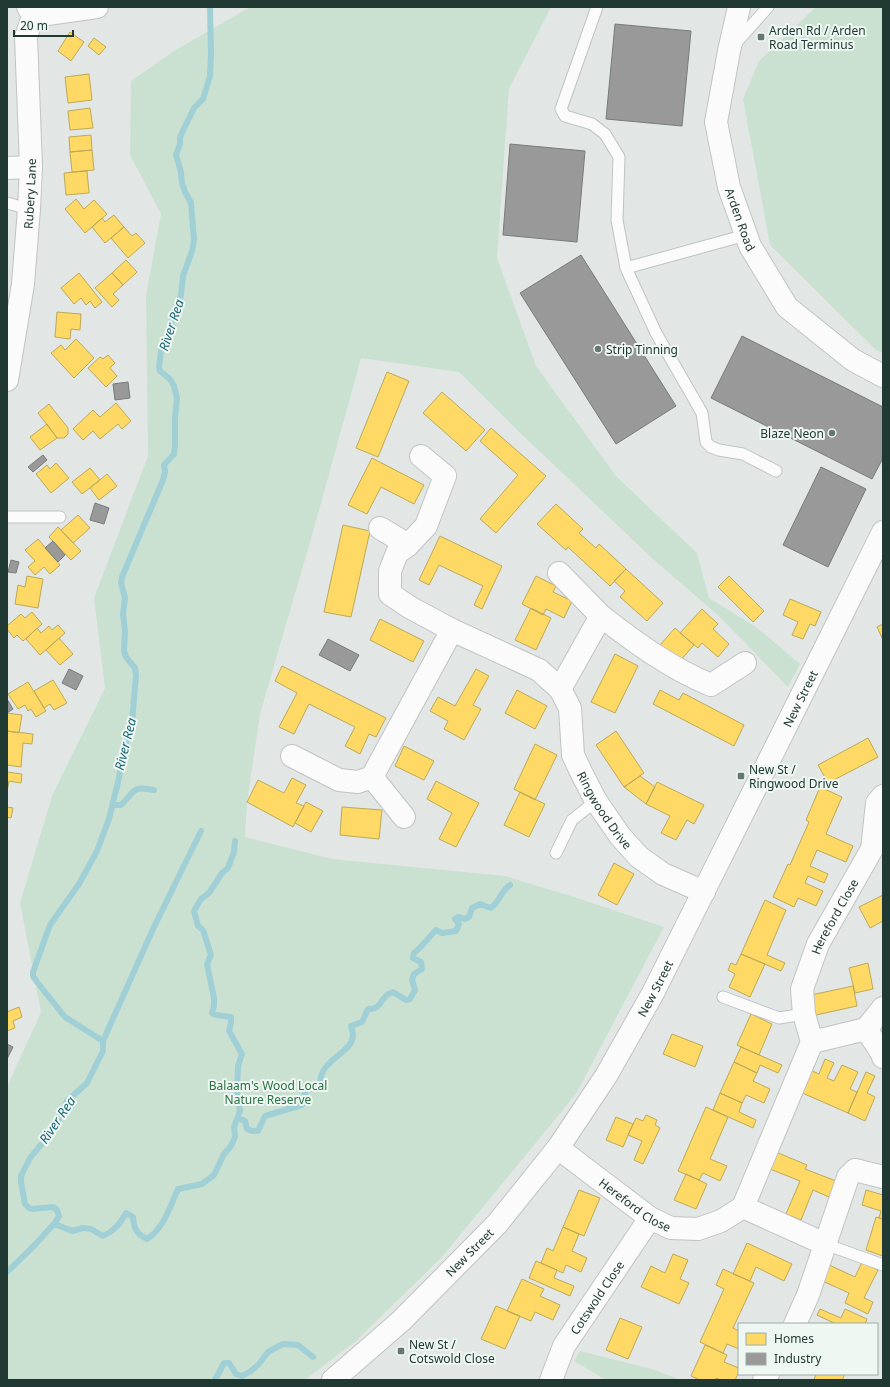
<svg xmlns="http://www.w3.org/2000/svg" width="890" height="1387" font-family="'Noto Sans',sans-serif">
<rect width="100%" height="100%" fill="#e2e7e5"/>
<path fill="#cae1d1" d="M250 7H551L509 89 497 258 536 366 616 476 697 553 709 598 756 627 800 664 788 687 719 616 654 560 517 430 459 372 361 358 315 525 260 714 247 802 245 837 332 859 505 876 574 897 664 927 576 1094 442 1257 356 1341 305 1380H7V1087L41 1012 20 903 52 796 105 688 94 598 148 456 146 296 161 214 130 155 131 81 174 51Z
M816 7H883V353L876 350 770 245 743 99 759 61Z
M580 1351 652 1369 681 1380H606L574 1361Z"/>
<path fill="#ffd966" stroke="#bca957" d="M70 32 84 42 71 61 58 51Z
M94 38 106 47 99 55 88 46Z
M89 74 92 100 68 103 65 77Z
M90 108 93 128 70 130 68 111Z
M91 135 92 150 70 152 69 137Z
M92 150 94 170 72 172 70 152Z
M87 171 89 193 66 195 64 173Z
M76 199 84 209 94 200 107 214 85 233 65 209Z
M114 215 124 227 105 243 92 227 102 218 105 222Z
M124 227 132 236 136 233 145 243 128 258 111 238Z
M126 260 137 272 123 285 112 273Z
M79 273 102 302 95 308 90 301 86 305 81 298 74 304 61 288Z
M112 273 123 285 113 294 119 300 112 307 95 288Z
M57 312 81 314 80 330 71 329 70 339 55 337Z
M76 339 94 358 74 378 51 353 61 345 65 350Z
M108 355 115 363 110 368 117 376 106 387 88 368 100 357 103 359Z
M387 372 409 381 378 457 356 448Z
M442 392 485 430 466 451 423 413Z
M116 403 131 421 122 429 118 424 100 439 93 431 83 440 73 429 93 410 100 417Z
M49 404 68 428V434L64 438H57L38 413Z
M47 424 57 438 40 450 30 437Z
M491 428 546 476 496 533 480 519 518 475 480 441Z
M372 458 424 485 414 504 381 487 367 514 348 505Z
M56 463 69 478 51 493 36 474 47 465 50 469Z
M90 468 100 480 82 494 72 482Z
M107 474 117 486 99 500 90 488Z
M556 504 583 529 579 533 596 548 599 544 626 569 610 586 568 547 566 550 537 524Z
M78 515 90 528 73 543 61 530Z
M343 525 370 531 351 617 324 612Z
M58 527 81 551 71 560 49 537Z
M440 536 502 566 482 609 474 605 483 586 439 565 429 585 419 580Z
M38 539 60 565 50 574 44 567 35 575 28 567 35 561 25 550Z
M626 569 663 603 647 621 620 597 625 591 614 581Z
M27 576 43 579 38 608 15 604 18 585 25 587Z
M536 576 556 586 553 592 572 601 564 618 546 609 543 615 522 604Z
M729 576 764 611 753 622 718 587Z
M790 599 821 612 815 626 810 624 803 639 792 635 798 622 783 615Z
M531 608 551 618 536 650 515 640Z
M702 609 718 624 713 629 729 644 718 657 702 643 698 648 680 633Z
M32 612 42 624 23 641 17 635 14 638 7 629V626L21 614 25 618Z
M380 619 424 641 413 662 370 640Z
M883 624V640L877 627Z
M58 625 65 633 40 655 26 639 37 628 41 633 49 626 52 630Z
M675 628 694 645 679 662 660 645Z
M59 638 73 654 60 665 46 650Z
M615 654 638 666 615 713 591 702Z
M282 666 386 718 376 737 369 734 360 754 345 746 355 727 309 704 294 734 279 727 297 693 275 681Z
M476 669 489 676 473 705 481 709 464 740 444 729 448 721 430 711 438 697 455 706Z
M53 680 67 703 54 710 50 704 44 708 34 691Z
M28 682 46 711 36 717 31 709 28 711 25 705 18 709 8 694Z
M517 690 547 706 535 729 505 713Z
M660 690 679 700 683 693 744 725 734 746 653 704Z
M7 713 22 715 19 733 7 731Z
M7 731 33 734 32 744 23 743 21 767 7 765Z
M616 731 644 773 624 787 596 745Z
M868 738 878 757 828 783 818 765Z
M535 744 557 755 535 800 514 789Z
M404 746 434 761 424 780 395 766Z
M7 772 22 774 21 783 9 781 7 792Z
M640 776 655 787 646 804 624 787Z
M292 778 306 785 296 803 304 806 293 827 247 802 258 780 284 793Z
M436 781 479 803 456 847 439 839 452 813 427 799Z
M657 782 704 805 694 824 687 820 676 840 661 833 670 816 646 804Z
M820 787 842 797 826 834 853 846 846 862 817 850 810 866 828 874 824 883 808 876 805 883 823 891 816 906 798 898 794 907 773 897 788 864 790 865 809 822 806 820Z
M520 792 545 804 529 837 504 825Z
M306 802 323 811 311 832 295 823Z
M7 807 13 808 11 818 7 817Z
M342 807 382 810 379 839 340 835Z
M614 863 634 874 617 905 598 895Z
M883 895V921L870 928 859 907Z
M765 900 786 910 767 955 785 963 781 971 741 954Z
M741 954 765 964 750 997 729 987 735 974 728 970 731 963 736 965Z
M868 963 873 989 855 993 849 968Z
M853 986 857 1006 816 1015 811 995Z
M19 1007 22 1017 13 1021 15 1028 7 1031V1012Z
M751 1014 772 1024 759 1055 737 1045Z
M672 1034 703 1046 695 1067 663 1054Z
M741 1047 782 1065 778 1073 760 1065 757 1073 734 1062Z
M825 1059 834 1063 827 1078 834 1081 842 1065 858 1072 850 1089 857 1092 848 1113 800 1092 810 1070 819 1074Z
M734 1062 757 1073 753 1081 770 1089 764 1103 746 1095 742 1103 720 1093Z
M866 1072 875 1076 867 1093 875 1097 865 1121 848 1113Z
M720 1093 742 1103 739 1112 756 1120 753 1128 713 1110Z
M706 1107 728 1117 710 1159 727 1166 720 1181 703 1173 699 1180 678 1171Z
M646 1115 657 1120 655 1125 660 1128 643 1164 634 1160 642 1141 628 1135 636 1118 643 1121Z
M616 1117 633 1124 623 1147 606 1140Z
M776 1152 807 1165 805 1169 836 1181 829 1197 813 1190 801 1220 786 1214 800 1181 770 1169Z
M686 1174 707 1184 696 1209 674 1200Z
M579 1190 600 1198 584 1236 563 1227Z
M866 1190 883 1195V1219L879 1218 881 1211 862 1205Z
M876 1217 883 1219V1256L866 1250Z
M563 1227 579 1234 572 1251 587 1258 581 1272 566 1265 563 1273 541 1263 547 1248 553 1251Z
M747 1243 792 1264 784 1281 756 1267 750 1281 733 1274Z
M673 1254 688 1260 680 1279 689 1283 679 1304 641 1287 651 1266 665 1273Z
M536 1261 557 1270 554 1278 574 1286 570 1296 529 1278Z
M862 1262 878 1270 864 1298 873 1302 868 1314 845 1303 849 1293 820 1280 827 1264 855 1277Z
M723 1269 754 1283 733 1328 739 1331V1349L727 1344 723 1353 700 1342 724 1289 716 1285Z
M522 1279 544 1289 540 1296 560 1305 553 1320 535 1312 531 1321 507 1311Z
M496 1306 520 1316 505 1349 481 1339Z
M820 1309 841 1318 845 1309 867 1319 865 1324H836L817 1315Z
M620 1318 642 1327 628 1359 606 1350Z
M705 1345 727 1355 724 1362 739 1368V1372L735 1380H721L716 1378 715 1380H700L691 1376Z
M816 1374H845L842 1380H814Z"/>
<path fill="#999" stroke="#757c7a" d="M615 24 691 31 682 126 606 119Z
M510 144 585 151 577 242 503 235Z
M581 255 676 406 616 444 520 293Z
M742 336 883 407V458L872 479 711 398Z
M128 382 130 398 115 400 113 384Z
M43 455 47 460 33 472 28 467Z
M821 467 866 489 828 567 783 545Z
M95 503 109 508 104 524 90 520Z
M53 541 65 555 58 562 45 548Z
M11 560 19 562 16 573 8 572Z
M328 639 359 655 350 671 319 655Z
M69 669 83 676 76 690 62 683Z
M7 699 13 709 7 713Z
M7 1044 13 1047 7 1059Z"/>
<g fill="none" stroke-linecap="round" stroke-linejoin="round">
<path stroke="#a1cfd6" stroke-width="6" d="M112 805H121C135 792 131 785 154 790
M103 1041 153 929 201 831
M238 1118 245 1121 247 1129 252 1131H258L265 1116 302 1105 305 1092 320 1083C320 1059 353 1053 353 1035 353 1032 351 1028 351 1026L362 1022 368 1009C381 1009 379 1002 387 995 388 994 391 993 393 992L406 1000 410 999 415 990 412 980 414 974 422 969 421 962 413 958 414 953C423 946 428 938 436 930L442 933 456 931 459 924 455 919 458 917 465 919 469 917 472 908 480 904 491 908C500 901 501 891 510 885
M55 1224 72 1231 83 1228 91 1229 103 1236C114 1231 120 1224 126 1213L133 1217C134 1228 136 1234 147 1239 164 1228 170 1207 178 1189L202 1184 214 1175 224 1154 231 1146 235 1137 234 1127 240 1111 237 1090 238 1066 242 1054 229 1031 231 1023V1017C224 1015 218 1017 212 1013L214 1006V998L207 964 211 955 203 930 198 926 194 911 201 899 209 893 222 873 228 868 234 852 235 841
M7 1272C19 1260 32 1249 43 1236 49 1228 55 1225 59 1216L57 1210 53 1207 32 1209 29 1208 25 1204 21 1182V1176L30 1158 55 1128 67 1101 87 1083 103 1051V1041L65 1017 37 982 33 976V972L50 925 79 884 97 851 109 819 119 778 122 756 132 723 136 675 135 668 126 657 124 651 125 631 123 614 125 598 121 583 122 577 163 480 165 472 164 465 174 454 175 446V418L177 398 174 386 170 379 160 371 159 367 161 351 181 295 183 276 192 251 194 240 191 203 185 192 182 183 181 172 176 155 180 144V137L194 108 203 99 210 76 211 53 210 7
M215 1380 224 1363H229L236 1374 242 1376 251 1371 259 1364 268 1352 283 1344 298 1345 313 1357"/>
<g stroke="#bfc4c2" stroke-width="13">
<path id="service" d="M597 7 561 109 565 116 592 124 605 134 619 157 617 220 626 268
M735 44 768 7
M7 203 29 209
M746 235 626 268 656 333 702 413 706 442 711 447 719 450 743 454 776 471
M7 517H60
M556 853 572 820 596 801
M723 997 779 1018 804 1014
M825 1244 883 1265"/>
</g>
<g stroke="#bfc4c2" stroke-width="24">
<g id="minor">
<path id="s1" d="M739 7 729 51 716 122 729 187 750 246 787 307 853 360 883 376"/>
<path d="M7 168 31 167"/>
<path id="s2" d="M421 456 445 476 426 526 408 545 397 553 390 571V594L411 608 452 630 539 670 560 689 570 708 573 755 582 774 596 801 620 836 639 857 663 874 704 892"/>
<path d="M380 528 408 545"/>
<path d="M559 573 601 616 560 689"/>
<path d="M601 616C636 643 670 668 711 685L745 663"/>
<path d="M292 756 339 780 358 782 372 777 452 630"/>
<path d="M372 777 404 817"/>
<path d="M866 1029 883 1055V1057"/>
<path d="M812 1042 866 1029 883 1008"/>
<path id="s3" d="M558 1148 650 1218 671 1228 698 1229 721 1221 743 1207 812 1042 804 1014 802 989 818 944 872 849 877 803 883 796"/>
<path d="M743 1207 825 1244"/>
<path d="M795 1324 808 1295 848 1177 855 1170 883 1177"/>
<path id="s4" d="M551 1380 564 1346 650 1218"/>
<path d="M764 1380 768 1374"/>
</g>
</g>
<g stroke="#bfc4c2" stroke-width="24">
<g id="tertiary">
<path d="M33 16 97 7"/>
<path id="s5" d="M7 380 23 284 29 209 31 167 26 37 33 16 28 7"/>
<path id="s6" d="M333 1380 401 1321 497 1224 558 1148 606 1076 653 993 883 532"/>
</g>
</g>
<use href="#service" stroke="#fbfbfb" stroke-width="11"/>
<use href="#minor" stroke="#fbfbfb" stroke-width="22"/>
<use href="#tertiary" stroke="#fbfbfb" stroke-width="22"/>
</g>
<g fill="#647771" stroke="#eff7f3" stroke-width="1.5">
<rect x="757" y="33" width="8" height="8" rx="2"/>
<circle cx="598" cy="349" r="4"/>
<circle cx="832" cy="433" r="4"/>
<rect x="737" y="772" width="8" height="8" rx="2"/>
<rect x="397" y="1347" width="8" height="8" rx="2"/>
</g>
<g text-anchor="middle" dominant-baseline="central" stroke-width="4" stroke-linejoin="round" paint-order="stroke">
<g font-size="12" fill="#203a33" stroke="#eff7f3" text-anchor="start">
<text x="769" y="30">Arden Rd / Arden<tspan x="769" dy="14">Road Terminus</tspan></text>
<text x="606" y="349">Strip Tinning</text>
<text x="824" y="433" text-anchor="end">Blaze Neon</text>
<text x="749" y="769">New St /<tspan x="749" dy="14">Ringwood Drive</tspan></text>
<text x="409" y="1344">New St /<tspan x="409" dy="14">Cotswold Close</tspan></text>
</g>
<g font-size="12" fill="#203a33" stroke="#eff7f3">
<text stroke="none"><textPath href="#s5" startOffset="188">Rubery Lane</textPath></text>
<text stroke="none"><textPath href="#s1" startOffset="218">Arden Road</textPath></text>
<text stroke="none"><textPath href="#s6" startOffset="835">New Street</textPath></text>
<text stroke="none"><textPath href="#s2" startOffset="495">Ringwood Drive</textPath></text>
<text stroke="none"><textPath href="#s3" startOffset="529">Hereford Close</textPath></text>
<text stroke="none"><textPath href="#s6" startOffset="511">New Street</textPath></text>
<text stroke="none"><textPath href="#s3" startOffset="96">Hereford Close</textPath></text>
<text stroke="none"><textPath href="#s6" startOffset="187">New Street</textPath></text>
<text stroke="none"><textPath href="#s4" startOffset="95">Cotswold Close</textPath></text>
</g>
<g font-size="12" fill="#2a7145" stroke="#eff7f3">
<text x="268" y="1085">Balaam's Wood Local<tspan x="268" dy="14">Nature Reserve</tspan></text>
</g>
<g font-size="13" font-style="italic" fill="#1a6676" stroke="#eff7f3">
<text transform="translate(171 325) rotate(-72)">River Rea</text>
<text transform="translate(125 744) rotate(-76)">River Rea</text>
<text transform="translate(57 1120) rotate(-56)">River Rea</text>
</g>
</g>
<rect width="890" height="1387" fill="none" stroke="#203a33" stroke-width="16"/>
<rect x="738" y="1323" width="140" height="52" fill="#eff7f3" stroke="#9caba6"/>
<rect x="746" y="1333" width="20" height="12" fill="#ffd966" stroke="#9caba6"/>
<text x="774" y="1343" font-size="12" fill="#203a33">Homes</text>
<rect x="746" y="1353" width="20" height="12" fill="#999999" stroke="#9caba6"/>
<text x="774" y="1363" font-size="12" fill="#203a33">Industry</text>
<path d="M14 30v6h59v-6" fill="none" stroke="#203a33" stroke-width="2"/>
<text x="20" y="30" font-size="12" fill="#203a33" stroke="#eff7f3" stroke-width="3" paint-order="stroke">20 m</text>
</svg>
